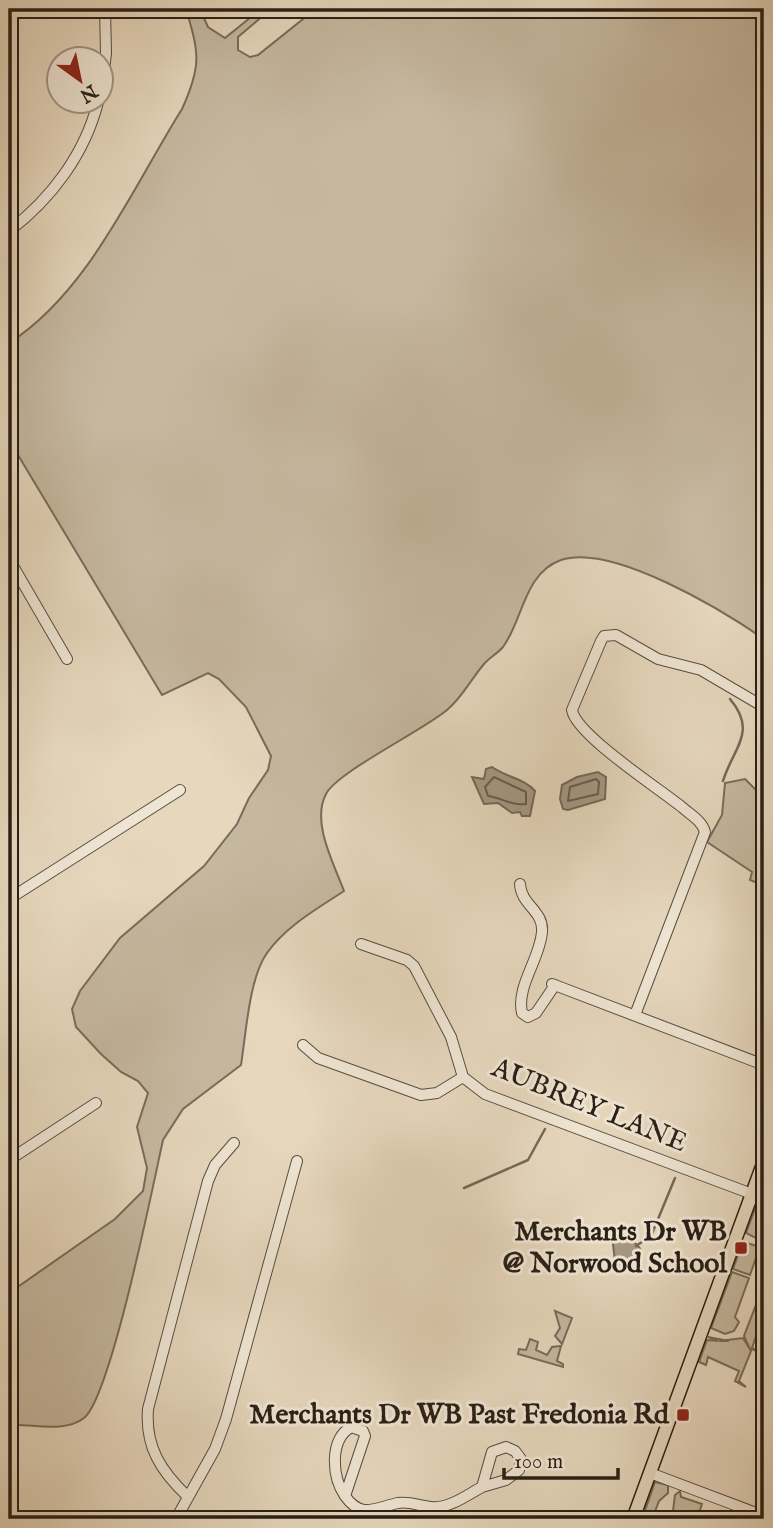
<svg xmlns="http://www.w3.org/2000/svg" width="773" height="1528" font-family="'IM FELL English',serif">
<rect width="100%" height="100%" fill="#e6d7bd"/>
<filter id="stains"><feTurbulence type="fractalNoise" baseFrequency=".00286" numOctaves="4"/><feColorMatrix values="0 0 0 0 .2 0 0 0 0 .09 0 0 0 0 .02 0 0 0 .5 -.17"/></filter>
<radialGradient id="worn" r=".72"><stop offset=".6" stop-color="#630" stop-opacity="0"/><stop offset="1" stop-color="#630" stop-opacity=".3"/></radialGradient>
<path fill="#c6b8a0" stroke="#786c5a" stroke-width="2" d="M186 9H200L208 27 225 38 261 9H271L238 37V50L250 57 258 55 303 19 309 9H764V639C722 610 612 543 561 560 524 573 523 620 503 647 498 653 489 658 484 664 471 679 462 698 447 710 422 731 337 772 326 794 311 822 334 864 344 891 317 909 286 926 267 953 249 978 246 1034 241 1065L183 1109 163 1140C153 1185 111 1396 84 1418 66 1432 37 1425 16 1425L9 1424V1293L115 1219 143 1191 147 1168 137 1127 148 1093 138 1081 121 1072 101 1054 76 1027 72 1009 80 991 120 938 204 866 237 824 249 798 268 770 271 756 246 707 219 679 208 673 162 695 9 440V343C88 293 133 187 182 109 202 65 199 53 186 9Z
M745 779 764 798V881L760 884 750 880 752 872 707 842 722 815 725 783Z
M764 1184V1242L746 1233Z
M743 1242 757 1246 763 1253 761 1262 756 1258 750 1275 733 1269Z
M732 1272 749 1278 735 1317 739 1322 734 1331 725 1334 711 1328Z
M764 1284V1313L752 1348 761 1352 750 1349 744 1336Z
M555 1311 572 1318 562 1344 555 1336 560 1328Z
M708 1337 729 1341H719L743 1338 751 1351 739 1381 746 1387 735 1381 739 1371 708 1357 706 1365 699 1362 707 1340 718 1341Z
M530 1339 538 1342 536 1350 547 1355 552 1347 561 1346 557 1361 563 1364V1367L518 1354 519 1349 526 1350Z
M655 1482 668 1485V1493L659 1501 652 1519H642Z
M680 1491 681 1497 702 1504 697 1519H672L675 1495Z"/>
<path fill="#a69884" stroke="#746858" stroke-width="2" d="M492 767C506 777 525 779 535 791L530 816H522L520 812 512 813 498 803 484 804 472 777 484 779 486 769Z
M598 772 606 777 605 799 568 810 563 809 560 799 562 785 577 777Z
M612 1236C626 1238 635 1238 642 1252L637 1263 625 1268 615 1261Z"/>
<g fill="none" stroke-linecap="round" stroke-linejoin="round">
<path stroke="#685c4c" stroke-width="2" d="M494 777 526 792V804C511 806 503 798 488 796L485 787Z
M596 779 599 782 598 794 568 801 570 787Z"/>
<path stroke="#746858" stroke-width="2.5" d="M723 781C733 748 758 732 730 699
M464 1188 528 1160 545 1129
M636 1246 651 1236 675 1178"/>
<g stroke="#584d3f" stroke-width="12">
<path id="minor" d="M102 88 106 53 105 9
M9 231C51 199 85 154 98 102
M9 559 67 659
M520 884C521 905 544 911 542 932 540 959 516 986 522 1013L528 1017 536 1013 555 985
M9 899 180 790
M361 944 407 960 414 966 451 1037 463 1077 485 1094 752 1194
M552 984 764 1065
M635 1015 705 832C702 821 691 815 683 808 660 789 576 735 572 710L601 641 604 636 616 635 658 659 701 670 764 707
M303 1045 318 1058 421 1095 437 1093 463 1077
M9 1160 96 1103
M351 1427 363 1431 365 1436 345 1496C332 1477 329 1440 351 1427Z
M506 1447 515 1451 521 1459 519 1470 506 1480 482 1487 492 1452Z
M650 1473 764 1516
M187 1496C161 1471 145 1447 148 1409L208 1181 215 1165 234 1143
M345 1496C361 1519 375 1508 398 1503 409 1501 420 1506 431 1507 449 1509 467 1495 482 1487
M9 1518 62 1519
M176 1519 215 1449 226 1419 297 1161"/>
</g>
<g stroke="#291f15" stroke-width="15">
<path id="major" d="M633 1519 764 1161"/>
</g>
<use href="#minor" stroke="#efe5d4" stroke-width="10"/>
<use href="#major" stroke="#e6d7bd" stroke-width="12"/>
</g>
<g fill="#8f2418" stroke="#efe5d4" stroke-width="2.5">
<rect x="734" y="1241" width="14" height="14" rx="3.5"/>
<rect x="676" y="1408" width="14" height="14" rx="3.5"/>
</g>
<g text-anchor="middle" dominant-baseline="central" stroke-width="6" stroke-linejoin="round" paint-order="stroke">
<g font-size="28" fill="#291f15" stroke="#efe5d4">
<text transform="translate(589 1106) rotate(22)">AUBREY LANE</text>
</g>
<g font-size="28" font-weight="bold" fill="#291f15" stroke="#efe5d4" text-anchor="end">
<text x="727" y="1232">Merchants Dr WB<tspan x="727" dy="32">@ Norwood School</tspan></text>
<text x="669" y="1415">Merchants Dr WB Past Fredonia Rd</text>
</g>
</g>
<rect width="773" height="1528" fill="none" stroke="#e6d7bd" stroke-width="35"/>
<rect x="10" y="10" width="752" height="1507" fill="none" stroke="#291f15" stroke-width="3.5"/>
<rect x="18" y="18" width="738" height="1493" fill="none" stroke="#291f15" stroke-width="2"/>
<g transform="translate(80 80) rotate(147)"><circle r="33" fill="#efe5d4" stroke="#a09688" stroke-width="2"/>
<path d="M0-5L12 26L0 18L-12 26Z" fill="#8f2418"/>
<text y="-10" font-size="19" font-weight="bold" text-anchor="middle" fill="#291f15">N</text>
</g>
<path d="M504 1468v10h114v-10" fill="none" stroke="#291f15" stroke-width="3.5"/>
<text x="514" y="1468" font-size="21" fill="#291f15" stroke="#efe5d4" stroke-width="5" paint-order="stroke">100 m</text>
<rect width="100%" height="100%" filter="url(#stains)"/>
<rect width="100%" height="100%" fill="url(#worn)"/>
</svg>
